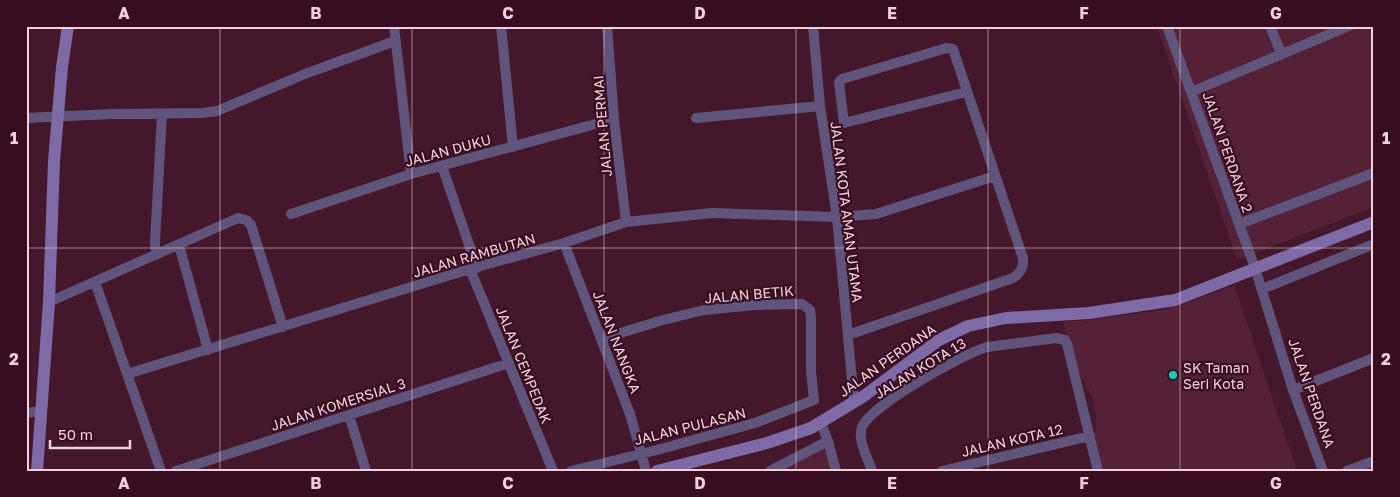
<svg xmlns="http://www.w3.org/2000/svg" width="1400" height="497" font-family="'Golos Text',sans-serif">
<rect width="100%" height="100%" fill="#44182a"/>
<path fill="#552137" d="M1157 26H1374V207L1237 260Z
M1234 285 1297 471H1099L1095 432 1096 417 1093 399 1075 365 1063 321H1080L1162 310 1178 306Z
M830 436 840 471H759L764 470Z"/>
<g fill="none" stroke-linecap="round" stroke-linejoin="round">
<path stroke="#5f547b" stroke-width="10" d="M394 26 411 174
M501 26 513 147
M607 26 614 119 626 222
M813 26 820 106 837 217 854 402
M1167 26 1191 92
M1270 26 1281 53
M26 118 112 114 202 113 217 111 305 74 395 41
M696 118 820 106
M442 166 477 268
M291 214 411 174 614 119
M1239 224 1374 173
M564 243 630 414 646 471
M179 245 208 350
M156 255 155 242 162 114
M470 269 553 471
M95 282 161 471
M1262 289 1374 244
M49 302 238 218 246 220 251 225 283 327
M848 335 1013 278C1021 273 1024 267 1023 258L953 49 946 48 940 50 842 79 839 82 844 123 966 92
M127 374 470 269 564 243 626 222 712 213 837 217 876 214 995 176
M1293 390 1374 358
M26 413 41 411
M349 415 366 471
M821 423 828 441 836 471
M176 471 509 363
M571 471 657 450 755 423 814 400 811 372V318L810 310 802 304 755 305 704 310 663 320 601 339
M770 471 828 441
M872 471C868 458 857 440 862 427 871 405 963 354 987 347L1056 338 1065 340 1067 344 1098 471
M942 471 1090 436
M1323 471 1293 390 1255 268 1191 92 1349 26
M1347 471 1374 461"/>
<path stroke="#7d6ba8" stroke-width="12" d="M37 471 49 302 54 161 62 67 68 26
M657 471 767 443 811 428 864 396 939 340 968 326 1006 318 1089 313 1175 300 1374 222"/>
</g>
<path fill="none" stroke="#f1d2dc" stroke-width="1" stroke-opacity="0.55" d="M220 26V471M412 26V471M604 26V471M796 26V471M988 26V471M1180 26V471M26 248H1374"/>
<circle fill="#07d5b6" stroke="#390d20" stroke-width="2" cx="1173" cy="375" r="5"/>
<g text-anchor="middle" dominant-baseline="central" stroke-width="4.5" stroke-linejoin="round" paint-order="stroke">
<g font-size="14" fill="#f1d2dc" stroke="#390d20">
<text transform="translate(602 126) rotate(-95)">JALAN PERMAI</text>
<text transform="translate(448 150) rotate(-15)">JALAN DUKU</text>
<text transform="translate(1228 152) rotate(71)">JALAN PERDANA 2</text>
<text transform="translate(847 212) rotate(83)">JALAN KOTA AMAN UTAMA</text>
<text transform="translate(474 255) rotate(-16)">JALAN RAMBUTAN</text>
<text transform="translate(749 294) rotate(-5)">JALAN BETIK</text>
<text transform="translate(617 342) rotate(69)">JALAN NANGKA</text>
<text transform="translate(887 360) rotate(-35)">JALAN PERDANA</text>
<text transform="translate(524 365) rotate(68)">JALAN CEMPEDAK</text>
<text transform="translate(920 368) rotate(-31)">JALAN KOTA 13</text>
<text transform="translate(1312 393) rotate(71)">JALAN PERDANA</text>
<text transform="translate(338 404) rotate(-18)">JALAN KOMERSIAL 3</text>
<text transform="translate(690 426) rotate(-14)">JALAN PULASAN</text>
<text transform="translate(1012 440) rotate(-13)">JALAN KOTA 12</text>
</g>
<g font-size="14" fill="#f1d2dc" stroke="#390d20" text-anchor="start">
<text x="1183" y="367">SK Taman<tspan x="1183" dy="16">Seri Kota</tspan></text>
</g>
</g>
<rect width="1400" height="497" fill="none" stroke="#390d20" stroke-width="55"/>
<path d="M50 440v8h80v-8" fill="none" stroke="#f1d2dc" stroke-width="2.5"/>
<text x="58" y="440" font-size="15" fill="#f1d2dc" stroke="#390d20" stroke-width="4" paint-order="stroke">50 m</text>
<rect x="28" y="28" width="1344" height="442" fill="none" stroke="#f1d2dc" stroke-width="2"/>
<g font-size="16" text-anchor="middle" font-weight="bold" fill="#f1d2dc">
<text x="124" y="19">A</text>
<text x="316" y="19">B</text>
<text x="508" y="19">C</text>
<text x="700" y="19">D</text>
<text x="892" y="19">E</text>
<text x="1084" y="19">F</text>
<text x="1276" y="19">G</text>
<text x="14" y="144">1</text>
<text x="1386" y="144">1</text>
<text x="14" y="365">2</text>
<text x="1386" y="365">2</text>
<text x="124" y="489">A</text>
<text x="316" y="489">B</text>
<text x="508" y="489">C</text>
<text x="700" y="489">D</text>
<text x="892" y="489">E</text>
<text x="1084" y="489">F</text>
<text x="1276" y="489">G</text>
</g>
</svg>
